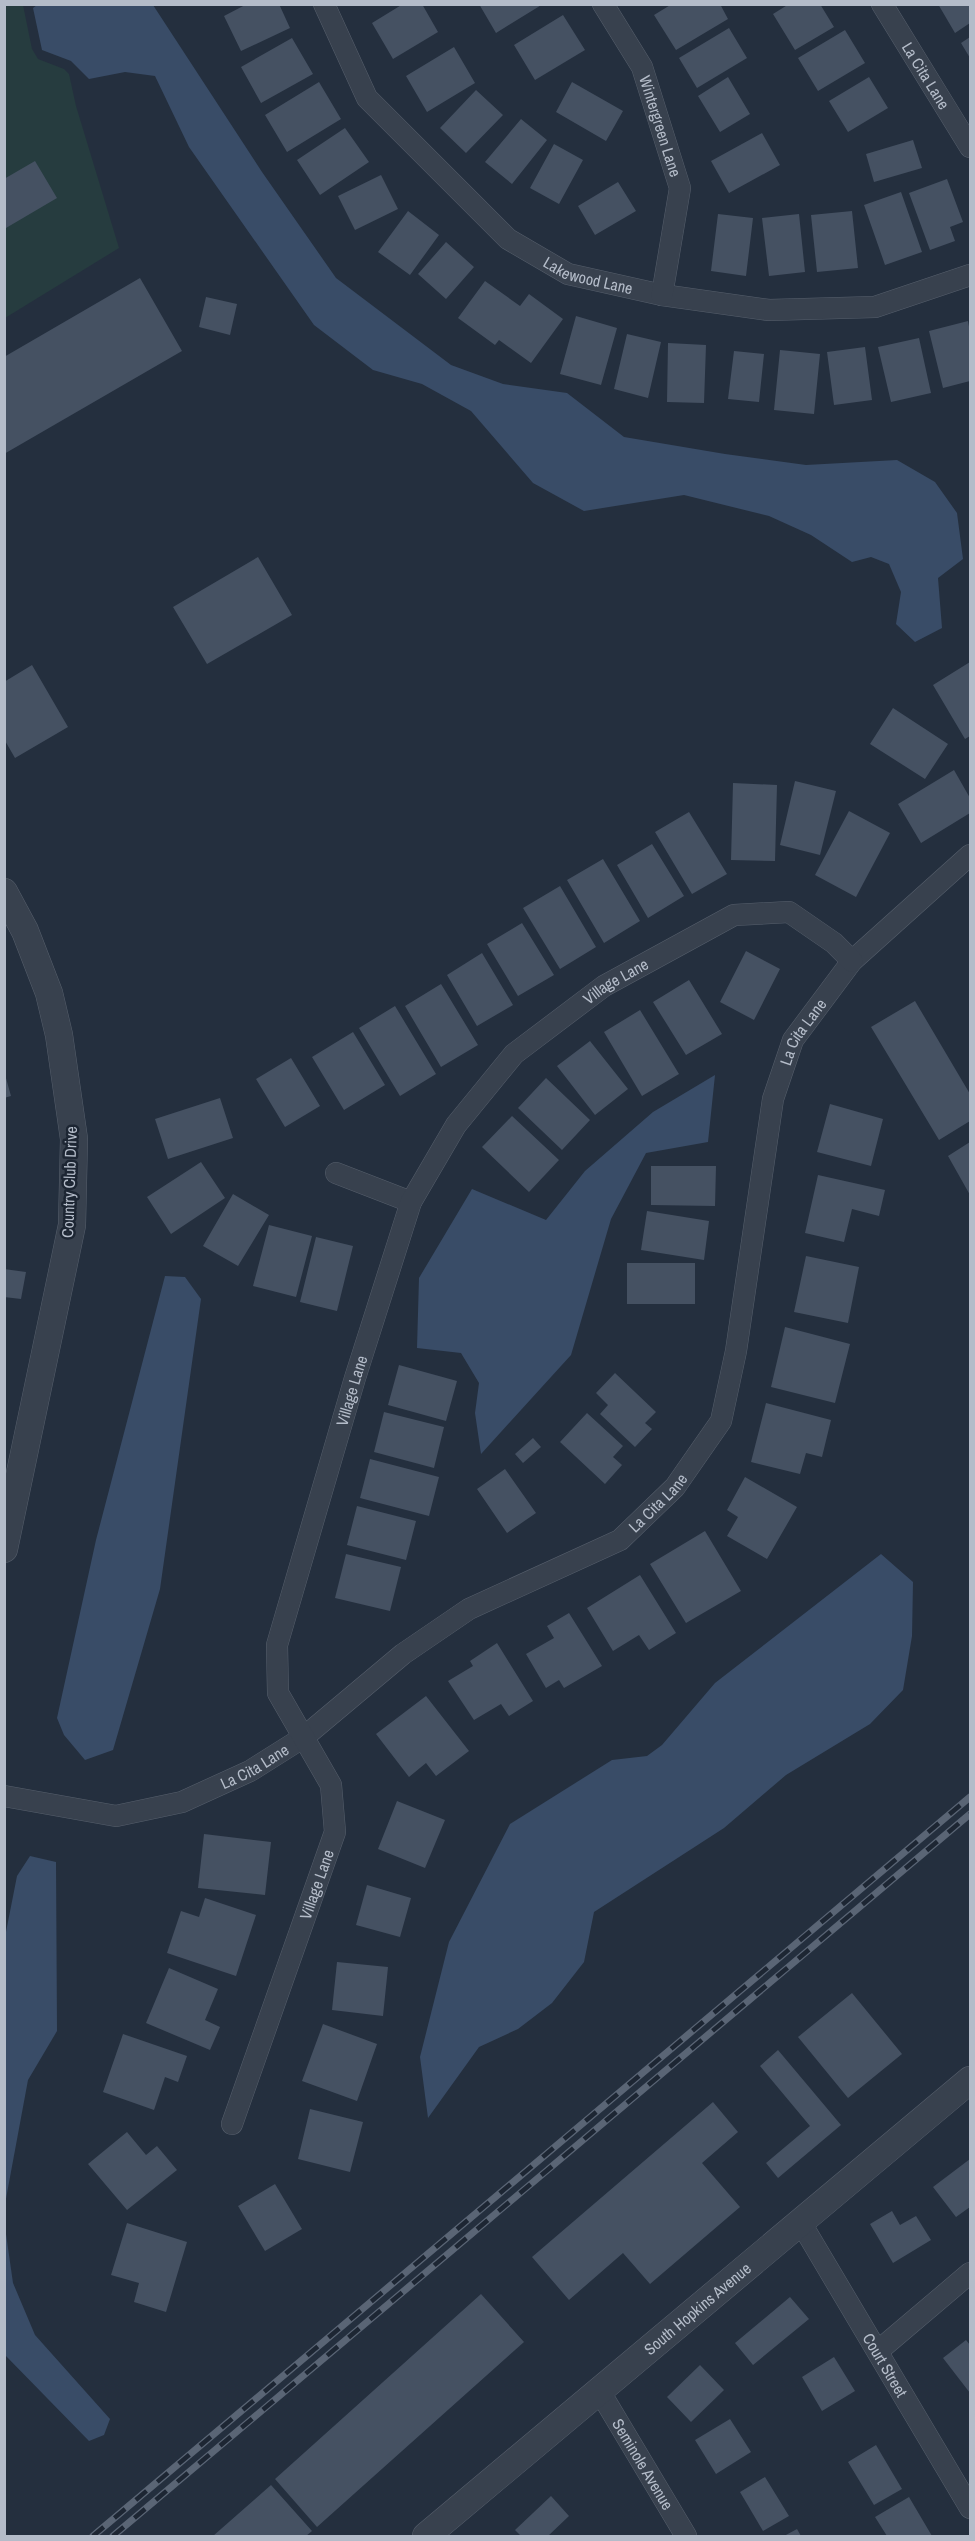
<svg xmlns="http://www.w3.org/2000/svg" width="975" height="2541" font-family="'Archivo Narrow',sans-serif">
<rect width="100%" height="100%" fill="#242f3e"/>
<path fill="#263c3f" d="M5 5H23L32 49 38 59 64 69 69 74 76 106 119 248 5 318Z"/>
<path fill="#394c67" d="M37 5H153L262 172 336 278 451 365 503 384 567 393 624 437 725 454 806 465 897 460 935 482 957 513 963 559 938 578 942 628 915 642 896 624 901 592 889 564 871 557 852 562 811 535 769 516 684 495 584 511 533 483 471 411 422 384 373 370 314 325 189 147 155 76 125 72 89 79 71 61 42 50 33 8Z
M715 1075 708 1142 646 1153 611 1219 571 1355 481 1454 475 1413 479 1383 461 1353 417 1348 419 1278 472 1189 546 1220 585 1171 653 1112Z
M165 1276 185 1277 201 1299 160 1589 113 1750 85 1760 64 1735 57 1718 96 1540Z
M881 1554 913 1582 912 1636 903 1690 870 1724 786 1775 724 1828 594 1912 584 1962 552 2003 518 2029 479 2047 428 2118 420 2057 449 1942 510 1824 612 1760 647 1756 662 1745 715 1683Z
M30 1856 56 1862 57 2031 28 2080 5 2204V1937L17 1876Z
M4 2220 13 2283 35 2335 110 2419 104 2435 89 2441 5 2355Z"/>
<path fill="#455162" d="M247 4H279L290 28 241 51 224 16Z
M403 4H422L438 32 393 59 372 23Z
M479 4H543L496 33Z
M672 4H720L728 19 676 50 654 15Z
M789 4H820L834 27 795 50 773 14Z
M938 4H970V23L955 33Z
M563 15 585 50 535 80 514 45Z
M729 28 747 58 697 88 679 58Z
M845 30 865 63 818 91 798 58Z
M970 37V58L961 43Z
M292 38 313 74 261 103 241 67Z
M454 47 475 83 427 112 406 76Z
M728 77 750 114 720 132 698 96Z
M869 77 888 108 848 132 829 101Z
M319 82 341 119 287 152 265 115Z
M572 82 623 111 606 141 556 112Z
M476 90 503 115 466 153 440 128Z
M521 119 547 140 512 184 485 162Z
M345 128 369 162 320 195 297 160Z
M762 133 780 165 729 193 711 161Z
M913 140 922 168 874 182 866 154Z
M554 144 583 160 559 204 530 188Z
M35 161 57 198 6 228 4 179Z
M381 175 398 209 355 230 338 196Z
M947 179 963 222 950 227 955 241 930 250 909 193Z
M618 182 636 211 595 235 578 206Z
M901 192 922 252 885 265 864 205Z
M408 211 439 235 410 275 378 252Z
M852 211 858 268 817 272 811 215Z
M718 214 753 218 746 276 711 271Z
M799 214 805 272 769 276 762 218Z
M446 242 474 267 446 299 418 274Z
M140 278 182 351 4 454V357Z
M485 281 520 306 529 294 563 319 531 363 499 340 495 345 458 318Z
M206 297 237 304 230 335 199 327Z
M576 316 617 328 601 385 560 374Z
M968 321 970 332V381L943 388 929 331Z
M627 334 661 342 648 398 614 389Z
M919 338 931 393 891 402 878 347Z
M668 343 706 345 704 403 667 402Z
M865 347 872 400 834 405 827 352Z
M780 350 820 354 814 414 774 410Z
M734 351 764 354 759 402 728 399Z
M258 557 292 615 207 664 173 607Z
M970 662V736L965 739 933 685Z
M32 665 68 727 15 758 4 739V682Z
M893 708 948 744 925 779 870 744Z
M954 770 970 798V813L921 843 898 804Z
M795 781 836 791 820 855 780 845Z
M733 783 777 785 775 861 731 860Z
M849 811 890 833 856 897 815 875Z
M689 812 727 874 692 894 655 832Z
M652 844 684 896 648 918 617 865Z
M603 859 640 921 604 943 567 880Z
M560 886 596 947 560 969 523 908Z
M522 923 554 975 518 996 487 944Z
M746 951 780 969 754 1020 720 1002Z
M482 953 513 1005 477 1026 447 975Z
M689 980 722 1034 686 1055 653 1002Z
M441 984 478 1045 441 1067 405 1006Z
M915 1001 970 1094V1121L939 1140 871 1027Z
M395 1006 436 1074 400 1096 359 1028Z
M640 1010 679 1074 642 1096 604 1032Z
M353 1032 385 1085 344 1110 312 1057Z
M590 1041 628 1089 595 1115 557 1066Z
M291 1058 320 1106 285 1127 256 1079Z
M4 1071 11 1096 4 1098Z
M546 1078 590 1120 562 1150 518 1108Z
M220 1098 233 1138 168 1159 155 1119Z
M830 1104 883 1119 871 1166 817 1152Z
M512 1116 559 1160 529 1192 482 1147Z
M970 1142V1195L948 1156Z
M201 1162 225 1198 171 1234 147 1197Z
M651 1166H716L715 1206 651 1205Z
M818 1175 885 1190 879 1216 852 1209 844 1242 805 1233Z
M233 1194 269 1215 238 1266 203 1246Z
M647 1211 709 1221 704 1260 641 1250Z
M269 1225 312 1236 296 1297 253 1286Z
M316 1237 353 1246 337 1311 300 1302Z
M806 1256 859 1267 848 1323 794 1312Z
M627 1263H695V1304H627Z
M4 1269 26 1272 21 1299 4 1297Z
M785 1327 850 1344 835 1403 771 1387Z
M399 1365 457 1381 446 1421 388 1405Z
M615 1373 656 1412 645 1423 652 1429 635 1447 600 1414 608 1405 596 1393Z
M766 1403 831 1420 822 1457 806 1453 800 1474 751 1462Z
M384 1412 444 1427 434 1468 374 1452Z
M587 1413 623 1446 613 1457 622 1465 605 1484 560 1442Z
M533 1438 541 1447 523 1463 515 1454Z
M370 1459 439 1477 429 1516 360 1498Z
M505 1469 536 1513 507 1533 477 1489Z
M745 1477 797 1507 767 1559 727 1536 738 1517 727 1510Z
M357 1506 416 1521 406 1560 347 1545Z
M705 1531 741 1591 686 1623 650 1564Z
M346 1554 401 1567 390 1611 335 1598Z
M640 1575 676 1633 649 1650 639 1635 613 1651 587 1608Z
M569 1613 602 1666 564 1688 559 1680 546 1688 526 1654 554 1638 547 1626Z
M497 1643 533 1701 509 1716 501 1704 474 1720 448 1681 473 1666 470 1661Z
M426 1696 469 1751 436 1776 426 1763 409 1777 376 1734Z
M397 1801 445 1820 425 1868 378 1849Z
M204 1834 271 1842 265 1895 198 1888Z
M367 1885 411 1898 400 1937 356 1925Z
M205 1898 256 1915 236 1976 167 1953 181 1911 199 1917Z
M337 1962 388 1967 383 2016 332 2010Z
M169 1968 218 1989 205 2020 220 2027 210 2050 146 2023Z
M852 1993 902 2054 848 2098 798 2037Z
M323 2024 377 2044 357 2101 302 2081Z
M123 2034 187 2056 178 2082 165 2077 154 2110 103 2092Z
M778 2050 841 2125 778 2178 766 2163 810 2126 760 2066Z
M713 2102 738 2132 702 2163 740 2207 650 2284 623 2253 569 2300 532 2257Z
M310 2109 363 2122 350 2172 298 2159Z
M127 2132 146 2155 157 2146 177 2170 127 2210 88 2164Z
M970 2159V2207L956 2217 933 2187Z
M275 2184 302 2229 265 2251 238 2206Z
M892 2211 900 2225 916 2216 931 2240 893 2263 870 2224Z
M127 2223 187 2242 166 2312 134 2302 139 2283 111 2275Z
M481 2294 524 2342 317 2527 275 2479Z
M790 2297 809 2319 753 2365 735 2343Z
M966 2340 970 2345V2393L943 2358Z
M834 2357 855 2391 822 2411 802 2377Z
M700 2365 724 2390 691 2422 667 2397Z
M730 2419 751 2452 716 2474 695 2440Z
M876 2445 902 2489 874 2505 848 2462Z
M765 2477 789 2516 763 2531 740 2492Z
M271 2485 312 2531 306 2536H213Z
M551 2496 569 2516 548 2536H521L515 2530Z
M909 2497 932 2536H887L875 2517Z
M797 2529 801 2536H784Z"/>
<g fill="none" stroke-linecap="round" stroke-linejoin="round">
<g stroke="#565f6c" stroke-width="22">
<g id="minor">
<path id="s1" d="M324 4 367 98 508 239 568 274 662 295 769 310 875 307 970 275"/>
<path id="s2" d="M603 4 642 67 680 188 662 295"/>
<path id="s3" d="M882 4 970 147"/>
<path d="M336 1173 411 1202"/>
<path id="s4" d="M4 1796 116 1816 182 1802 250 1771 304 1737 403 1654 469 1609 620 1540 675 1487 721 1421 736 1351 773 1099 793 1040 852 961 970 855"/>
<path id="s5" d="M232 2124 335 1832 331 1785 278 1693 277 1645 355 1378 411 1202 456 1125 514 1054 604 986 734 915 789 912 834 943 852 961"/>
<path id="s6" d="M801 2223 970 2508"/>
<path d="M878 2351 970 2273"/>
<path id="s7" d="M600 2392 686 2536"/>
</g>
</g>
<g stroke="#565f6c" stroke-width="28">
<g id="tertiary">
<path d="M4 892 25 931 49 993 59 1035 74 1139 72 1225 4 1549"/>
<path id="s8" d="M426 2536 970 2080"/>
</g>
</g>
<use href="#minor" stroke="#38414e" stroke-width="21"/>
<use href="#tertiary" stroke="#38414e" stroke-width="27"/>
<g stroke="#5a6575" stroke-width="7">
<path id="rail" d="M93 2536 970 1797
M113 2536 970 1814"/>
</g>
<use href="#rail" stroke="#1d2633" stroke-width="4.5" stroke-dasharray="14" stroke-linecap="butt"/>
</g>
<g text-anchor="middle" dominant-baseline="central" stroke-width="5" stroke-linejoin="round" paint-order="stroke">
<g font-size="16" fill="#b4bcc9" stroke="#1d2633">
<text stroke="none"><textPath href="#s3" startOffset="84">La Cita Lane</textPath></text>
<text stroke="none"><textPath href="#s2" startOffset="136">Wintergreen Lane</textPath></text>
<text stroke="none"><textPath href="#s1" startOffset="392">Lakewood Lane</textPath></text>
<text stroke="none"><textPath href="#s5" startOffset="1280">Village Lane</textPath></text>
<text stroke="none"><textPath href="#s4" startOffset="1252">La Cita Lane</textPath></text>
<text transform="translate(69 1182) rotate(-88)">Country Club Drive</text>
<text stroke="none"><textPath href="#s5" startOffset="776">Village Lane</textPath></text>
<text stroke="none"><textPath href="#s4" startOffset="748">La Cita Lane</textPath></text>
<text stroke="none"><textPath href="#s4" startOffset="262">La Cita Lane</textPath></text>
<text stroke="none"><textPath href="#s5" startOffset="254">Village Lane</textPath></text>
<text stroke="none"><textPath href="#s8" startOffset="354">South Hopkins Avenue</textPath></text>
<text stroke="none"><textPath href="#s6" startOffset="165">Court Street</textPath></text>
<text stroke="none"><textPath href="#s7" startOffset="84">Seminole Avenue</textPath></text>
</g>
</g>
<rect width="975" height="2541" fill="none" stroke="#b4bcc9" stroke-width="12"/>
</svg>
